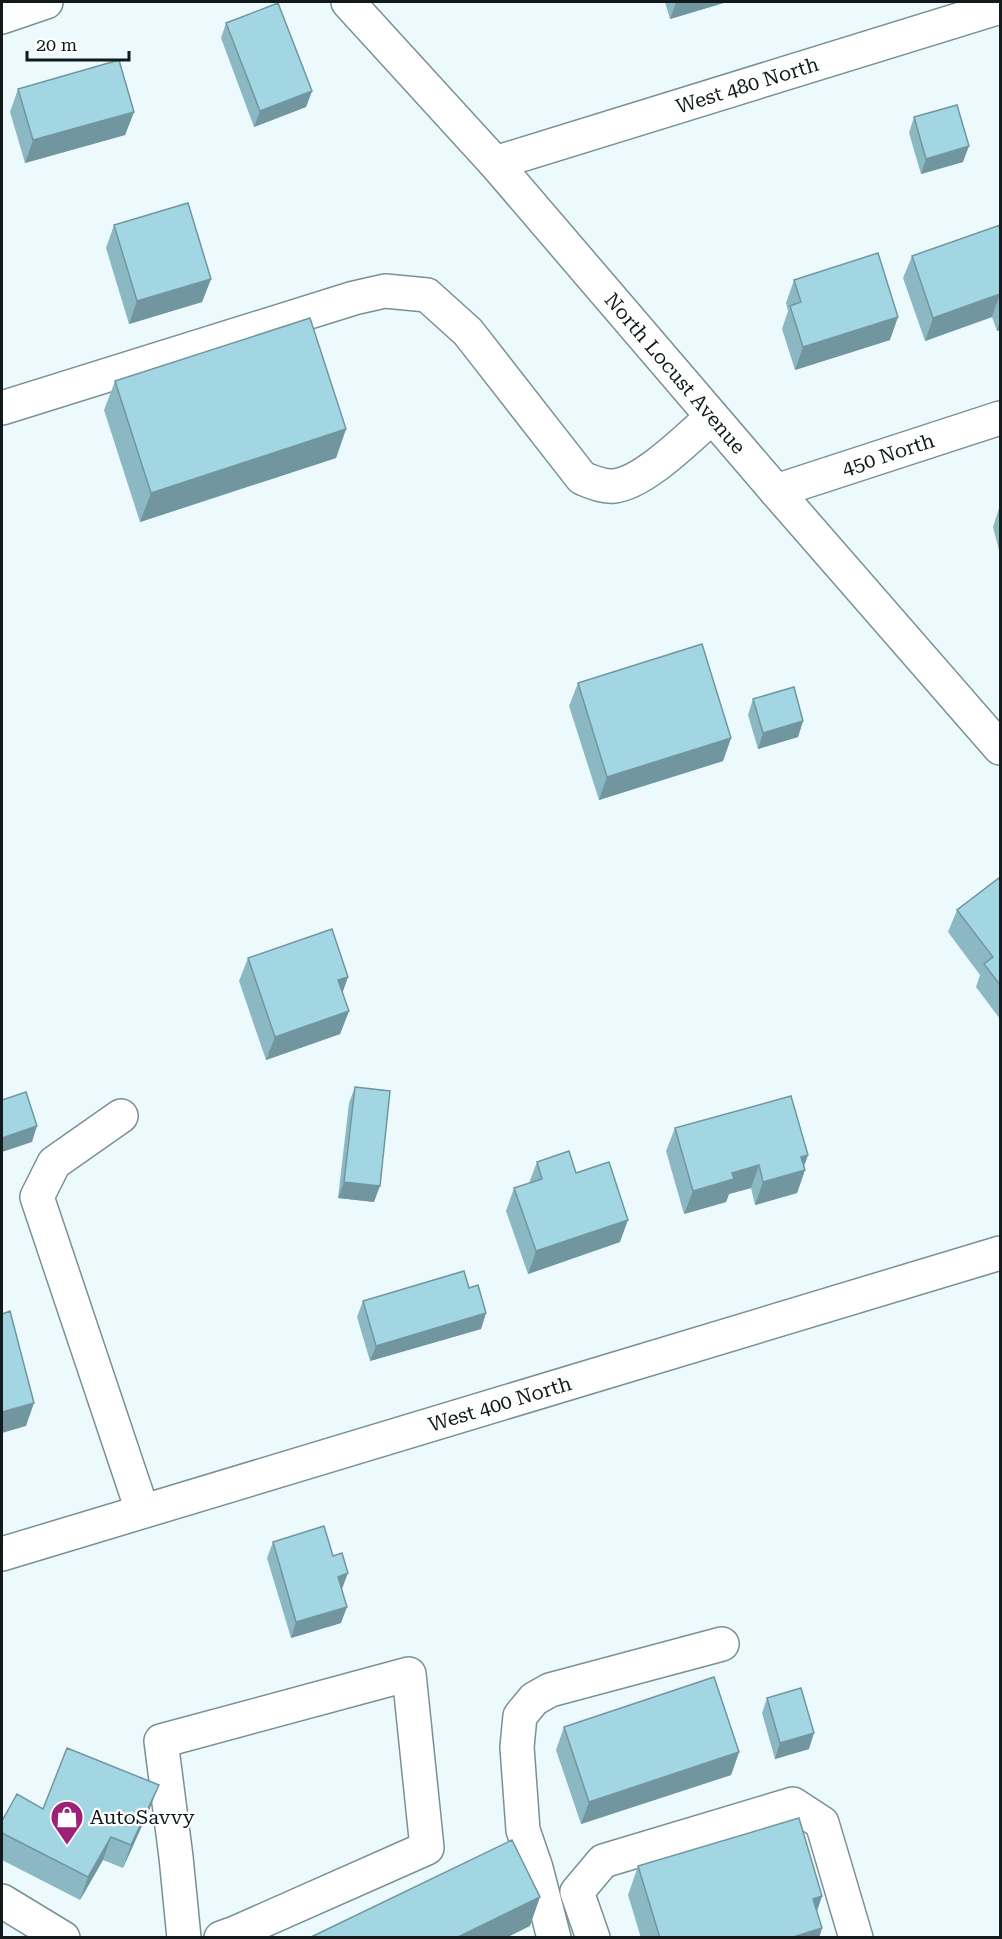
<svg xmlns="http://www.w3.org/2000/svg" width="1002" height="1939" font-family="'Roboto Serif',serif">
<rect width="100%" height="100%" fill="#ecfafe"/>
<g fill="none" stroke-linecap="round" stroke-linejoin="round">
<g stroke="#7a9096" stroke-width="36">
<g id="minor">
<path id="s1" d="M348 2 495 163 776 491 1000 748"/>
<path d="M2 17 46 2"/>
<path id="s2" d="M495 163 1000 7"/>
<path d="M2 408 354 298 385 291 427 295 468 332 582 478C592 482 603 487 614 486 644 483 689 437 712 417"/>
<path id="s3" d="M776 491 1000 418"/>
<path d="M121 1116 54 1163 37 1197 142 1510"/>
<path id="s4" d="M2 1554 1000 1253"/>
<path d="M2 1901 63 1938"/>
<path d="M184 1938 176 1857 161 1741 409 1674 427 1848 235 1933 221 1938"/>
<path d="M554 1938 536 1868 523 1830 517 1747 520 1716 534 1699 550 1690 722 1644"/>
<path d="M593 1938 577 1892 603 1861 793 1804 822 1823 856 1938"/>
</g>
</g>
<use href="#minor" stroke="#fff" stroke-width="33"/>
</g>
<path fill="#8cb8c3" d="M665 2H727L670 19Z
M226 23 312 91 306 107 254 127 221 38Z
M18 89 134 112 125 135 25 163 10 112Z
M914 117 963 162 921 174 909 133Z
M114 225 211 279 202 302 129 324 106 248Z
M1000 225V330L997 331 992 317 925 341 903 278 912 256Z
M794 280 890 340 795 370 782 329 788 311 786 303Z
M115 381 346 429 336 458 140 522 104 410Z
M1000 505V554L993 527Z
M578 683 731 738 723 761 599 800 569 706Z
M753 699 803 721 798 737 758 749 748 715Z
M1000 880V1019L976 987 980 975 948 932 957 910Z
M248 958 348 977 342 992 349 1011 340 1034 266 1060 239 981Z
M355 1087 374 1202 338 1198 349 1103Z
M675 1128 808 1155 804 1166 805 1170 797 1193 755 1205 751 1188 729 1194 726 1202 684 1214 666 1151Z
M537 1162 576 1173 620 1242 528 1274 506 1211 514 1188 529 1183Z
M469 1288 486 1313 481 1329 370 1361 357 1317 363 1301Z
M273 1542 342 1589 341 1623 291 1638 267 1558Z
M767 1698 809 1749 775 1759 762 1713Z
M564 1727 739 1752 731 1775 581 1824 556 1750Z
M150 1808 123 1868 103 1860 80 1900 2 1860V1821L43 1809Z
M638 1866 822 1896 817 1911 822 1928 819 1938H641L628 1895Z"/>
<path fill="#72969f" d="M676 2H727L670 19Z
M312 91 306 107 254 127 260 111Z
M134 112 125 135 25 163 33 140Z
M969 146 963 162 921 174 926 159Z
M211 279 202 302 129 324 137 301Z
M1000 294 992 317 925 341 933 318Z
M898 317 890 340 795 370 803 347Z
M1000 320V330L997 331Z
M346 429 336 458 140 522 151 493Z
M803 721 798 737 758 749 763 733Z
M731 738 723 761 599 800 607 777Z
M348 977 340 1000 338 980Z
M349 1011 340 1034 266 1060 275 1037Z
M37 1126 32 1142 2 1152V1138Z
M808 1155 802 1171 805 1170 797 1193 755 1205 763 1182 801 1157Z
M759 1165 751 1188 729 1194 726 1202 684 1214 693 1191 732 1173Z
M344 1182 380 1186 374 1202 338 1198Z
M628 1220 620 1242 528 1274 536 1251Z
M486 1313 481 1329 370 1361 376 1346Z
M34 1403 26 1426 2 1433V1412Z
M348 1573 342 1589 332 1593 338 1577Z
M347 1607 341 1623 291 1638 296 1622Z
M814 1733 809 1749 775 1759 780 1743Z
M739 1752 731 1775 581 1824 589 1802Z
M159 1785 150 1808 123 1868 131 1845Z
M111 1837 103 1860 80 1900 88 1877Z
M822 1896 812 1925 813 1899Z
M540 1897 530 1926 506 1938H456Z
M822 1928 819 1938H790Z"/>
<path fill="#a3d6e3" stroke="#72969f" stroke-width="1.5" d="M278 3 312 91 260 111 226 23Z
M119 60 134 112 33 140 18 89Z
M957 105 969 146 926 159 914 117Z
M188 203 211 279 137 301 114 225Z
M1000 225V294L933 318 912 256Z
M878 253 898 317 803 347 790 306 801 302 794 280Z
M310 318 346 429 151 493 115 381Z
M702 644 731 738 607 777 578 683Z
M794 687 803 721 763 733 753 699Z
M999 878 1000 880V985L984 964 993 957 957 910Z
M332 929 348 977 338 980 349 1011 275 1037 248 958Z
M355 1087 390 1091 380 1186 344 1182Z
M26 1092 37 1126 2 1138V1100Z
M791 1096 808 1155 801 1157 805 1170 763 1182 759 1165 732 1173 734 1179 693 1191 675 1128Z
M569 1151 576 1173 609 1162 628 1220 536 1251 514 1188 542 1179 537 1162Z
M464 1271 469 1288 478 1285 486 1313 376 1346 363 1301Z
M10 1311 34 1403 2 1412V1314Z
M324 1526 333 1556 342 1553 348 1573 338 1577 347 1607 296 1622 273 1542Z
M714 1677 739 1752 589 1802 564 1727Z
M801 1688 814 1733 780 1743 767 1698Z
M67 1748 159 1785 131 1845 111 1837 88 1877 2 1833V1821L17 1794 43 1809Z
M799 1818 822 1896 813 1899 822 1928 790 1938H660L638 1866Z
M512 1840 540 1897 456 1938H309Z"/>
<defs>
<g id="shop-pin" transform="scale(1.725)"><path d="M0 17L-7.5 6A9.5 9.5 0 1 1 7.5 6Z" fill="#9c2179" stroke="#fff"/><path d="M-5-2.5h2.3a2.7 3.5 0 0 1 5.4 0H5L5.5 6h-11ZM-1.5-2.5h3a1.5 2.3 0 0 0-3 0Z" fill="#fff"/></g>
</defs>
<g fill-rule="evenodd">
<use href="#shop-pin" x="67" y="1817"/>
</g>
<g text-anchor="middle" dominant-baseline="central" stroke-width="4.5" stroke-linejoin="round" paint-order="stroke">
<g font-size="20" fill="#121a1c" stroke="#fff">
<text stroke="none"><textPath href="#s2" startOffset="264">West 480 North</textPath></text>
<text stroke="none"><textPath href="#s1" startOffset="495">North Locust Avenue</textPath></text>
<text stroke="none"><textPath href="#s3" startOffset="118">450 North</textPath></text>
<text stroke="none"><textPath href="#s4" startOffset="520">West 400 North</textPath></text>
</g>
<g font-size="20" fill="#121a1c" stroke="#fff" text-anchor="start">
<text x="90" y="1817">AutoSavvy</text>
</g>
</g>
<rect width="1002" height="1939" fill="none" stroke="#121a1c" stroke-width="6"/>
<path d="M27 51v9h102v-9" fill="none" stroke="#121a1c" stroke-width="3"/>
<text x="36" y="51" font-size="18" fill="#121a1c" stroke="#ffffff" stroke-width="4.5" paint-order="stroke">20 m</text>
</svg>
